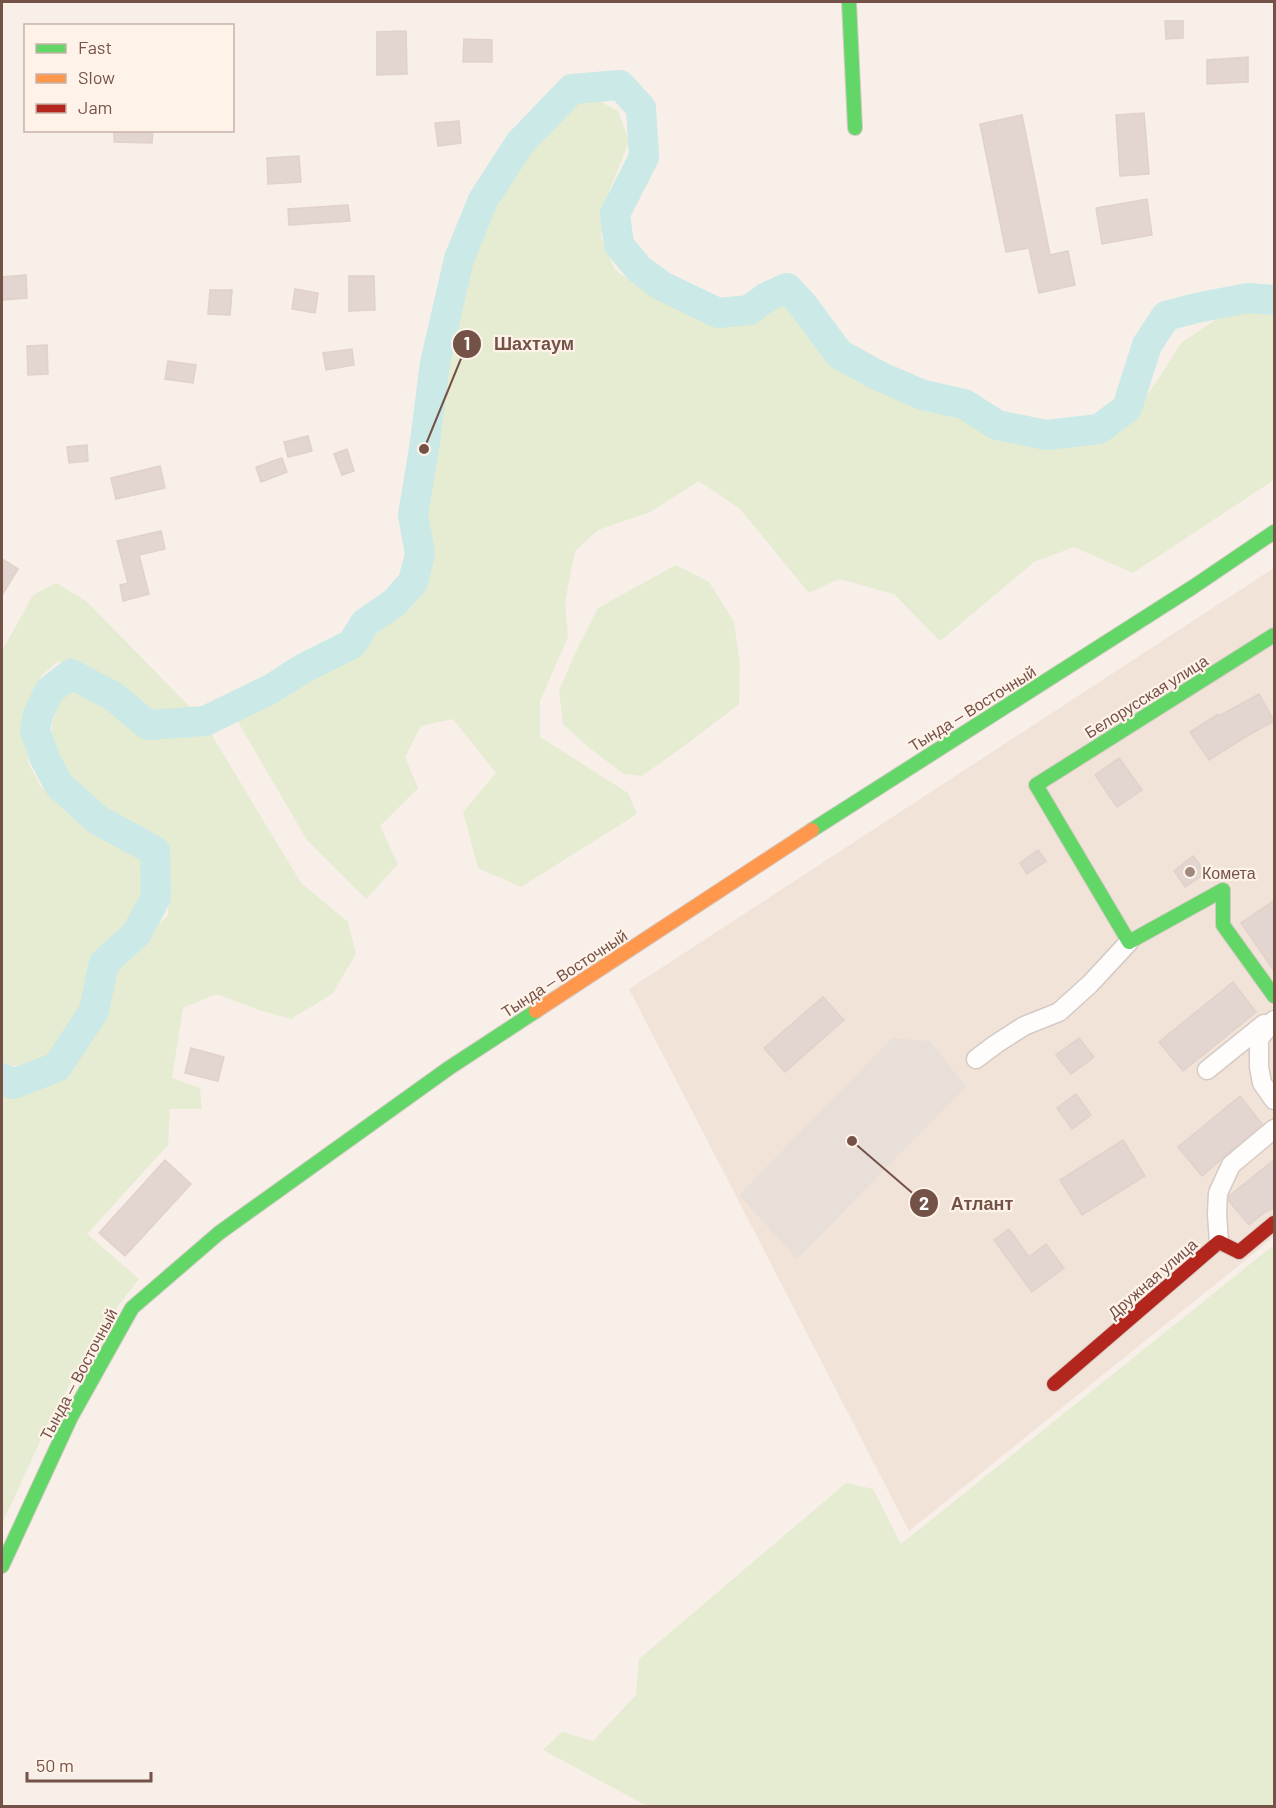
<svg xmlns="http://www.w3.org/2000/svg" width="1276" height="1808" font-family="Barlow,sans-serif">
<rect width="100%" height="100%" fill="#f7efe8"/>
<path fill="#f2e3d8" d="M1274 568V1237L909 1531 629 989Z"/>
<path fill="#e9dfd9" d="M892 1038 930 1041 966 1087 797 1259 739 1195Z"/>
<path fill="#e5ecd2" d="M590 96 618 111 629 141 609 192 601 237 615 270 651 295 712 321 757 319 784 303 842 369 925 410 959 415 1006 438 1067 442 1121 432 1159 378 1181 343 1221 316 1256 305 1274 309V480L1133 573 1074 547 1034 562 940 641 894 594 839 579 809 593 740 509 699 481 650 512 598 530 575 551 565 602 568 637 540 701V737L628 793 637 814 521 887 478 868 463 812 496 773 453 719 421 726 405 757 418 788 380 826 398 864 366 899 307 840 238 722 290 689 330 670 360 650 421 582 429 551 428 491 439 419 459 310 483 223 527 151 568 106Z
M676 565 709 582 734 622 740 665 739 704 687 744 642 776 624 774 588 747 563 724 559 690 579 645 598 608Z
M56 583 86 601 196 713H145L109 683 80 666 58 661 41 676 23 726 29 764 41 787 65 805 110 835 138 849 148 871 145 902 134 927 114 939 99 960 87 1009 65 1043 46 1064 14 1066 2 1062V651L33 595Z
M68 691 87 692 106 699 149 734 210 732 301 883 348 922 356 954 332 994 291 1019 262 1011 216 994 183 1008 172 1078 200 1088 202 1109H170L168 1145 87 1234 139 1279 97 1333 42 1437 2 1524V1085L23 1089 50 1080 77 1054 101 1015 110 985 121 961 168 915V871L162 850 125 823 67 776 52 752V724L59 703Z
M1274 1245V1806H647L543 1750 562 1732 593 1741 636 1695 639 1659 846 1483 873 1489 901 1544Z"/>
<g fill="none" stroke-linecap="round" stroke-linejoin="round">
<path stroke="#cae9e7" stroke-width="30" d="M2 1078 13 1084 57 1067 94 1011 104 963 136 934 156 897 155 851 98 820 59 785 45 759 35 730 38 715 49 691 71 674 113 696 148 725 205 721 271 689 302 669 352 644 365 623 394 603 413 582 420 554 413 515 424 449 435 363 459 259 483 200 520 143 572 89 620 85 641 108 644 157 615 214 619 245 639 269 662 286 718 313 749 310 767 297 787 288 803 305 839 354 879 376 923 395 964 404 997 425 1046 435 1099 429 1127 408 1147 345 1166 316 1196 308 1248 298 1274 300"/>
</g>
<path fill="#e3d6d0" stroke="#e0d1ca" stroke-width="1.5" d="M1165 21H1183V38L1166 39Z
M406 31 407 74 377 75V32Z
M464 39 492 40V62H463Z
M1248 57V82L1207 84V60Z
M1144 113 1149 174 1120 176 1116 115Z
M1022 115 1050 255 1068 251 1075 285 1039 293 1029 248 1006 252 980 124Z
M459 121 461 143 438 146 435 123Z
M114 130H153L152 143 114 142Z
M299 156 301 182 268 184 267 158Z
M1147 199 1152 235 1102 244 1096 208Z
M348 205 350 221 289 225 288 209Z
M26 275 27 298 2 300V277Z
M349 276H374L375 310 349 311Z
M295 289 318 293 315 313 292 309Z
M210 290H232L230 315 208 314Z
M47 345 48 374 28 375 27 346Z
M352 349 354 365 326 370 323 353Z
M168 361 196 365 193 383 165 379Z
M308 436 312 451 288 457 284 442Z
M87 445 88 461 69 463 67 447Z
M347 449 354 471 342 475 334 454Z
M282 458 287 472 261 482 256 467Z
M160 466 165 488 116 499 111 478Z
M161 531 165 549 139 555 149 594 123 601 120 585 128 583 117 541Z
M2 559 18 569 2 595Z
M1259 694 1274 721 1247 736 1209 760 1190 732 1218 714 1219 716Z
M1119 758 1142 790 1117 807 1095 775Z
M1038 850 1046 861 1027 874 1020 863Z
M1193 856 1206 873 1185 887 1174 871Z
M1275 900V972L1241 923Z
M1233 982 1256 1012 1183 1071 1159 1042Z
M823 997 844 1020 785 1072 764 1048Z
M1079 1038 1094 1057 1071 1074 1056 1055Z
M191 1048 224 1057 218 1081 185 1073Z
M1076 1094 1091 1115 1072 1129 1057 1108Z
M1240 1096 1262 1124 1202 1176 1178 1147Z
M1123 1140 1145 1176 1082 1215 1060 1180Z
M1275 1159V1208L1265 1212 1249 1225 1229 1201V1196Z
M165 1160 191 1184 125 1256 99 1233Z
M1009 1229 1029 1257 1046 1244 1064 1268 1032 1292 994 1240Z"/>
<g fill="none" stroke-linecap="round" stroke-linejoin="round">
<g stroke="#d5cac5" stroke-width="21">
<path id="street" d="M1274 1020 1259 1039V1067L1262 1083 1274 1100
M976 1059 996 1044 1024 1026 1059 1012 1090 984 1129 942
M1207 1070 1264 1024
M1219 1242 1217 1214 1218 1193 1231 1165 1274 1129"/>
</g>
<g stroke="#d6cac4" stroke-width="16">
<path id="fast" d="M849 2 855 128
M1274 635 1036 785 1129 942 1223 890V925L1274 996
M812 830 1193 587 1274 532
M2 1566 71 1417 132 1308 219 1233 449 1068 536 1011"/>
</g>
<g stroke="#d6cac4" stroke-width="16">
<path id="slow" d="M536 1011 812 830"/>
</g>
<g stroke="#d6cac4" stroke-width="16">
<path id="jam" d="M1054 1384 1219 1242 1239 1252 1274 1223"/>
</g>
<use href="#street" stroke="#fefdfc" stroke-width="18"/>
<use href="#fast" stroke="#63d668" stroke-width="14"/>
<use href="#slow" stroke="#ff974d" stroke-width="14"/>
<use href="#jam" stroke="#b3261e" stroke-width="14"/>
</g>
<circle fill="#a28980" stroke="#fff3e9" stroke-width="2" cx="1190" cy="872" r="6"/>
<g text-anchor="middle" dominant-baseline="central" stroke-width="4.5" stroke-linejoin="round" paint-order="stroke">
<g font-size="16" fill="#755248" stroke="#fff3e9">
<text transform="translate(1146 696) rotate(-32)">Белорусская улица</text>
<text transform="translate(972 708) rotate(-32)">Тында — Восточный</text>
<text transform="translate(564 973) rotate(-33)">Тында — Восточный</text>
<text transform="translate(1152 1278) rotate(-41)">Дружная улица</text>
<text transform="translate(78 1374) rotate(-62)">Тында — Восточный</text>
</g>
<g font-size="16" fill="#755248" stroke="#fff3e9" text-anchor="start">
<text x="1202" y="872">Комета</text>
</g>
</g>
<path fill="none" stroke="#755248" stroke-width="2" d="M424 449L467 344M852 1141L924 1203"/>
<g fill="#755248" stroke="#fff3e9" stroke-width="2">
<circle cx="424" cy="449" r="6"/>
<circle cx="852" cy="1141" r="6"/>
<circle cx="467" cy="344" r="15"/>
<circle cx="924" cy="1203" r="15"/>
</g>
<g font-size="18" text-anchor="middle" font-weight="bold" fill="#fff">
<text x="467" y="350">1</text>
<text x="924" y="1210">2</text>
</g>
<g font-size="18" text-anchor="middle" font-weight="bold" fill="#755248" stroke="#fff3e9" stroke-width="4.5" stroke-linejoin="round" paint-order="stroke">
<text x="534" y="350">Шахтаум</text>
<text x="982" y="1210">Атлант</text>
</g>
<rect width="1276" height="1808" fill="none" stroke="#755248" stroke-width="6"/>
<rect x="24" y="24" width="210" height="108" fill="#fff3e9" stroke="#c8b3a9" stroke-width="1.5"/>
<rect x="36" y="44" width="30" height="9" fill="#63d668" stroke="#c8b3a9" stroke-width="1.5"/>
<text x="78" y="54" font-size="18" fill="#755248">Fast</text>
<rect x="36" y="74" width="30" height="9" fill="#ff974d" stroke="#c8b3a9" stroke-width="1.5"/>
<text x="78" y="84" font-size="18" fill="#755248">Slow</text>
<rect x="36" y="104" width="30" height="9" fill="#b3261e" stroke="#c8b3a9" stroke-width="1.5"/>
<text x="78" y="114" font-size="18" fill="#755248">Jam</text>
<path d="M27 1772v9h124v-9" fill="none" stroke="#755248" stroke-width="3"/>
<text x="36" y="1772" font-size="18" fill="#755248" stroke="#fff3e9" stroke-width="4.5" paint-order="stroke">50 m</text>
</svg>
